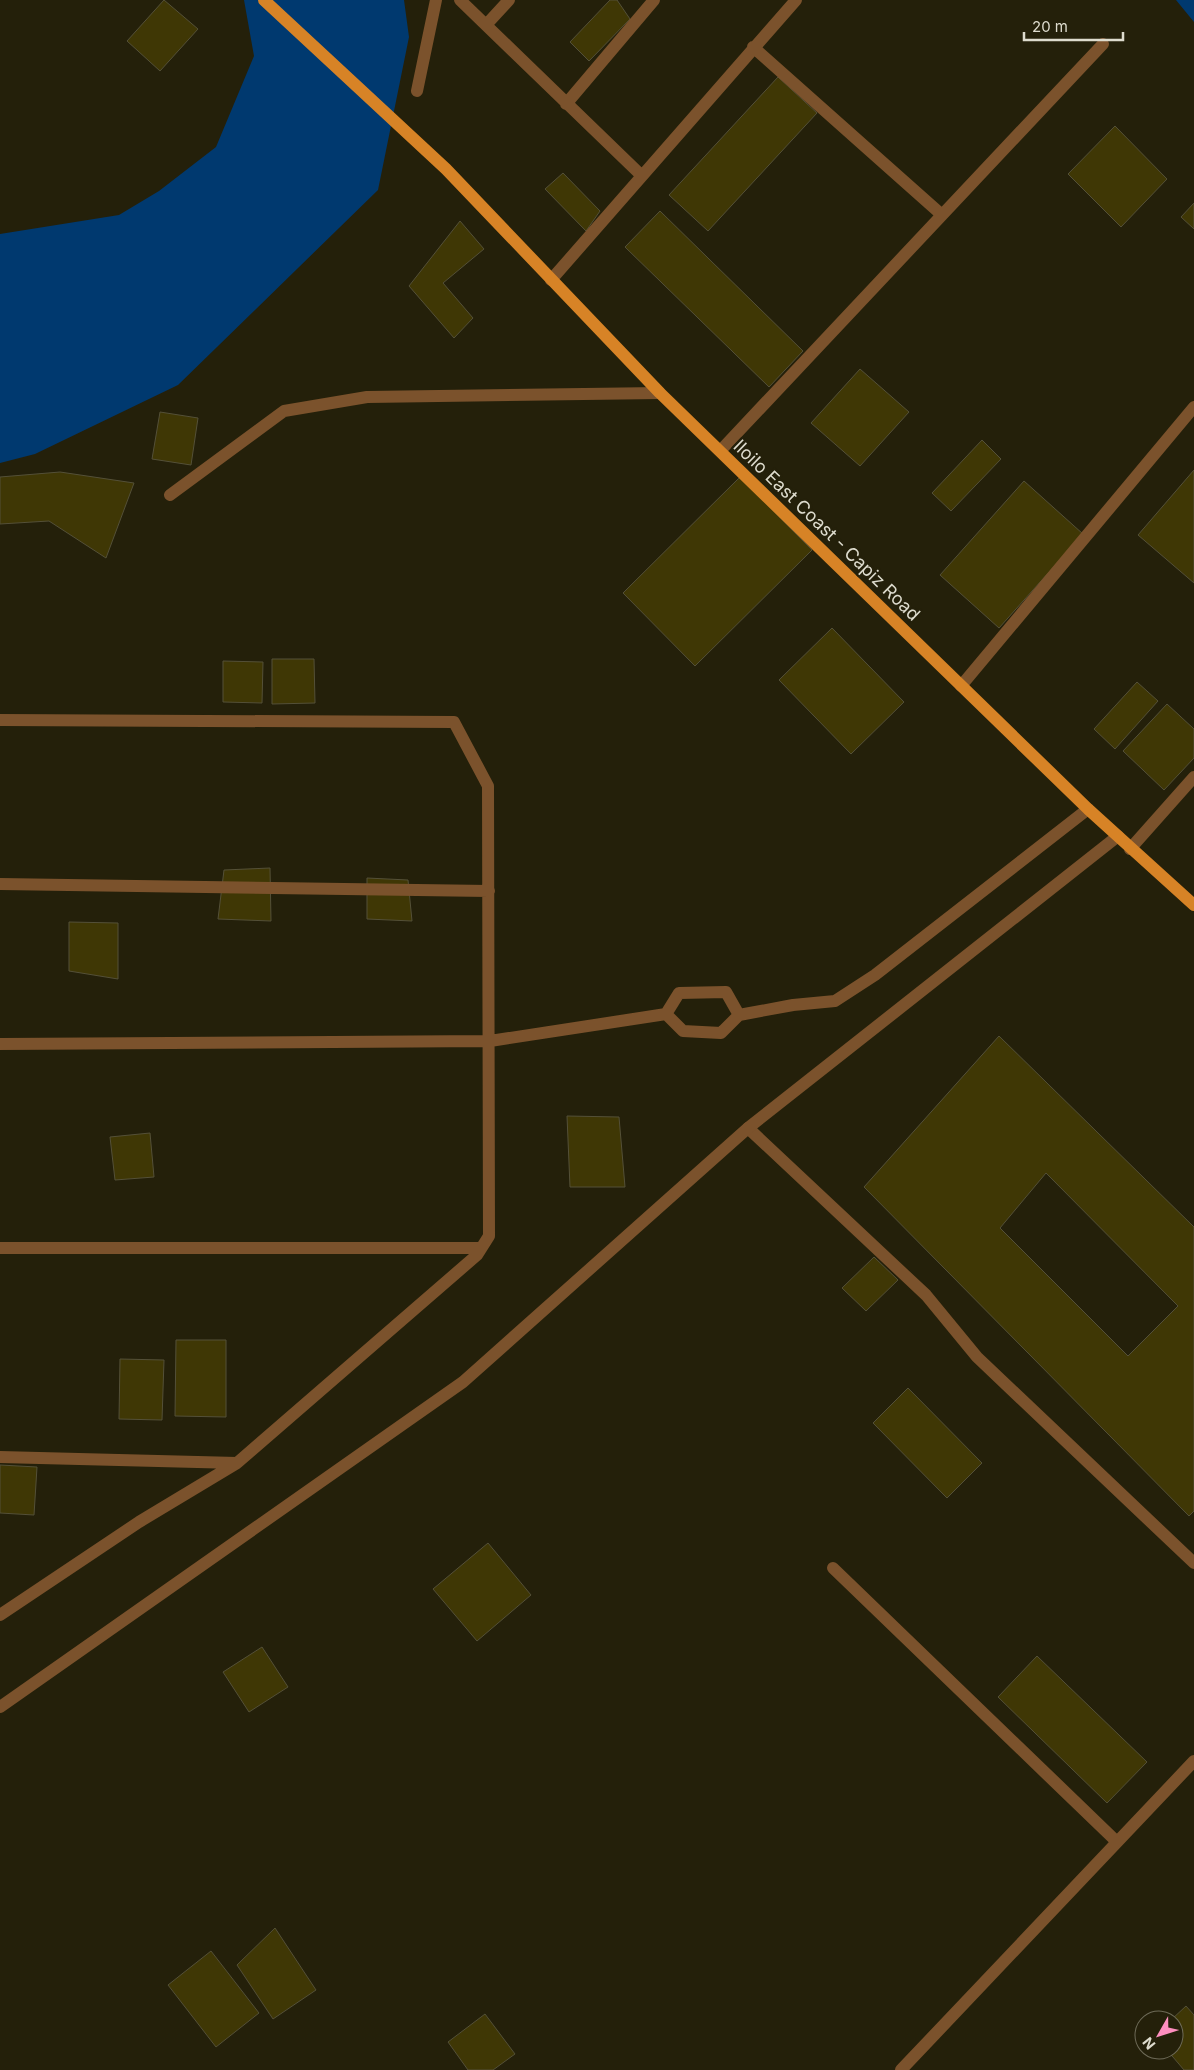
<svg xmlns="http://www.w3.org/2000/svg" width="1194" height="2070" font-family="Inter,sans-serif">
<rect width="100%" height="100%" fill="#24200a"/>
<path fill="#00396f" d="M244 0H404L409 37 378 190 178 385 35 454 0 463V234L119 215 159 191 216 147 254 56Z
M1176 0H1194V22Z"/>
<path fill="#3f3705" stroke="#545038" fill-rule="evenodd" d="M164 0 198 29 160 71 127 41Z
M610 0H617L630 19 589 61 570 42Z
M778 77 817 113 708 231 669 195Z
M1115 126 1167 179 1121 227 1068 174Z
M563 173 600 211 586 231 545 189Z
M1194 203V229L1181 217Z
M660 211 803 351 769 387 625 247Z
M460 221 484 249 443 283 473 318 454 338 409 286Z
M860 369 909 412 860 466 811 423Z
M160 412 198 418 191 465 152 459Z
M982 440 1001 459 951 511 932 493Z
M1194 470V583L1138 535Z
M60 472 134 483 106 558 49 521 0 524V477Z
M740 477 812 550 695 666 623 593Z
M1024 481 1083 534 999 628 940 575Z
M832 628 904 702 851 754 779 680Z
M272 659H314L315 703 272 704Z
M223 661 263 662 262 703 223 702Z
M1137 682 1158 701 1115 749 1094 729Z
M1167 704 1194 729V758L1164 790 1123 751Z
M270 868 271 921 218 919 224 870Z
M367 878 408 880 412 921 367 919Z
M69 922 118 923V979L69 971Z
M999 1036 1194 1227V1511L1189 1516 864 1187ZM1046 1173 1178 1306 1128 1356 1000 1228Z
M567 1116 619 1117 625 1187H570Z
M150 1133 154 1177 115 1180 110 1137Z
M874 1257 898 1280 866 1311 842 1288Z
M176 1340H226V1417L175 1416Z
M120 1359 164 1360 162 1420 119 1419Z
M908 1388 982 1463 947 1498 873 1423Z
M0 1465 37 1467 34 1515 0 1513Z
M488 1543 531 1595 477 1641 433 1589Z
M262 1647 288 1687 249 1712 223 1672Z
M1037 1656 1147 1762 1107 1803 998 1697Z
M275 1928 316 1990 273 2019 237 1965Z
M211 1951 259 2013 216 2047 168 1985Z
M1186 2006 1194 2015V2070H1184L1167 2050H1174V2020H1171Z
M485 2014 515 2054 493 2070H468L448 2042Z"/>
<g fill="none" stroke-linecap="round" stroke-linejoin="round">
<path stroke="#7b522c" stroke-width="12" d="M170 495 284 411 367 397 660 393
M748 1128 926 1295 977 1357 1194 1563
M833 1568 1116 1841
M901 2070 1194 1761"/>
<path stroke="#7b522c" stroke-width="12" d="M460 0 641 175
M486 25 509 0
M753 47 942 215
M417 91 436 0
M566 104 654 0
M551 280 796 0
M721 450 1103 44
M961 686 1194 407
M0 720 454 722 488 786 489 1236 477 1255 237 1463 139 1522 0 1615
M1130 849 1194 777
M0 884 489 891
M739 1015 726 992 679 993 666 1014 683 1031 721 1033 739 1015 793 1005 835 1001 875 975 1088 809
M0 1044 490 1041 666 1014
M0 1248H481
M0 1457 237 1463"/>
<path stroke="#7b522c" stroke-width="12" d="M0 1707 463 1382 748 1128 1118 836"/>
<path stroke="#d78326" stroke-width="12" d="M264 0 446 169 660 393 1088 809 1194 905"/>
</g>
<g text-anchor="middle" dominant-baseline="central" stroke-width="4.5" stroke-linejoin="round" paint-order="stroke">
<g font-size="18" fill="#dedcce" stroke="#24200a">
<text transform="translate(827 530) rotate(44)">Iloilo East Coast - Capiz Road</text>
</g>
</g>
<g transform="translate(1159 2035) rotate(231)"><circle r="24" fill="#24200a" stroke="#6e6b58"/>
<path d="M0-4L9 19L0 12L-9 19Z" fill="#fd8ebf"/>
<text y="-8" font-size="14" font-weight="bold" text-anchor="middle" fill="#dedcce">N</text>
</g>
<path d="M1024 32v8h99v-8" fill="none" stroke="#dedcce" stroke-width="2.5"/>
<text x="1032" y="32" font-size="15" fill="#dedcce" stroke="#24200a" stroke-width="4" paint-order="stroke">20 m</text>
</svg>
